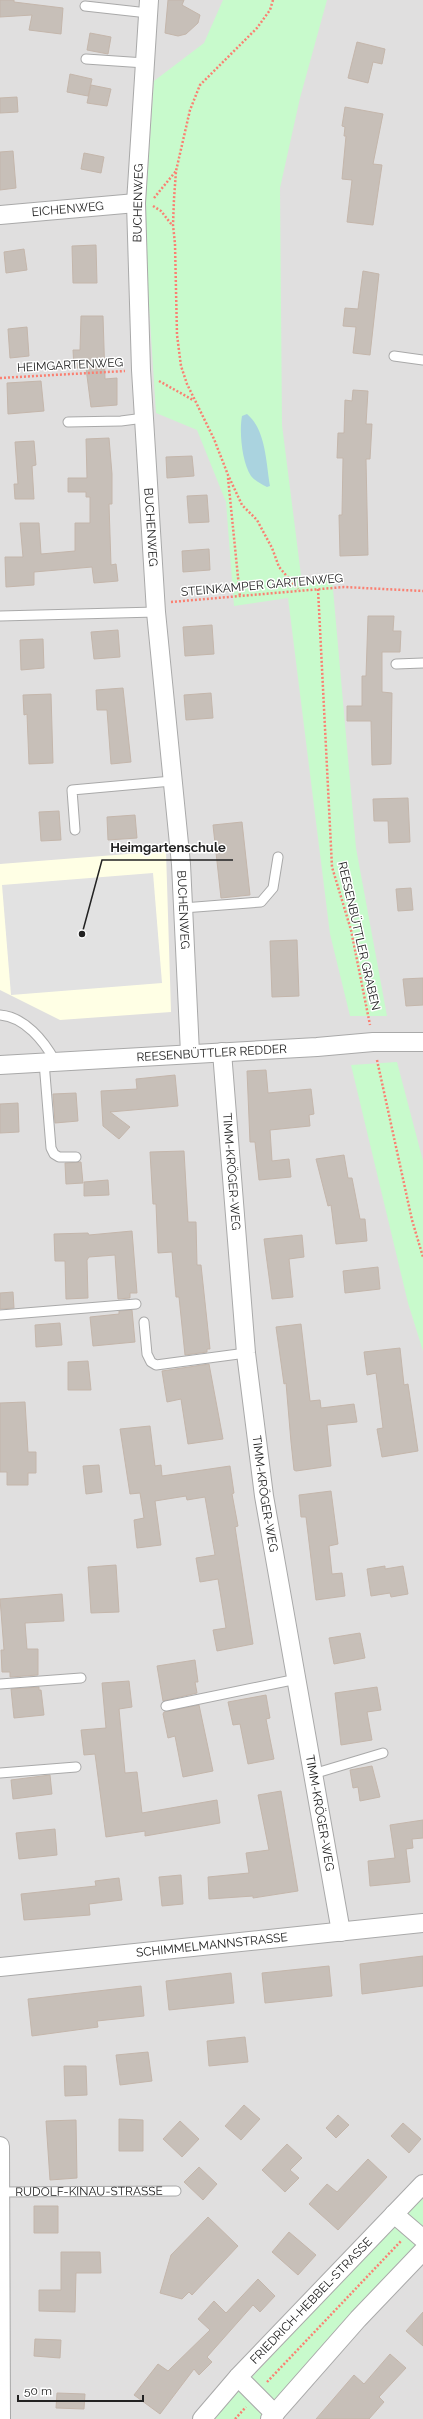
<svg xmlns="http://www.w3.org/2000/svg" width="423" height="2419" font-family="Raleway,sans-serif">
<rect width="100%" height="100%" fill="#f2efe9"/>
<path fill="#e0dfdf" d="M0 0H423V2419H0Z"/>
<path fill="#ffffe5" d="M166 851 171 1012 60 1020 0 990V864Z"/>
<path fill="#c8facc" d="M223 0H327L300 98 280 188 282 425 302 583 332 578 356 848 387 1016H350L330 934 288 598 234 606 226 502 197 430 156 413 144 228 154 81 204 43Z
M397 1062 423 1161V1351L408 1303 351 1065Z
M423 2193V2242L264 2419H213Z"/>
<path fill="#e2e2e2" d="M153 873 162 983 11 995 2 885Z"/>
<path fill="#aad3df" d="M247 414C266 430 266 462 270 486L267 487C261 484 255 481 251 476 242 462 239 432 242 416Z"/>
<path fill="#c7bfb8" stroke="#c4b6ab" d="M0 0H14V2L63 8 61 34 29 30 32 15 0 17Z
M168 0H184L182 5 200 15 198 23 186 34 178 36 165 33Z
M90 33 111 37 108 54 87 50Z
M357 42 385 49 382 64 373 62 368 83 348 78Z
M70 74 92 79 88 96 67 92Z
M91 85 111 89 107 106 87 103Z
M17 97 18 112 0 113V98Z
M345 107 383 114 373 164 382 165 373 225 347 222 352 180 342 179 346 136H344L345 127 342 126Z
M13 151 16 188 0 190V152Z
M84 153 104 157 101 173 81 169Z
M96 245 97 283H73L72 246Z
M24 249 27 270 6 273 4 252Z
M363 271 379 274 370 355 353 353 356 327 343 326 345 308 358 309Z
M81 316H103L105 379 117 378V405L91 407 86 368H74L73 350H80Z
M27 327 29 356 10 358 8 329Z
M41 381 44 411 8 414 7 383Z
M353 390 368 391 366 424H372L370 459H366L368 555 340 556 339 515H342L343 458H337L338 433H344L345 400 352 401Z
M109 438 112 474V504H109L111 565 116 564 118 581 94 583 92 567 34 572V585L6 587 5 557H23L20 523H39L41 554 75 551V523H90V497H86V492H68V478H87L86 439Z
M34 441 36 465 32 466 34 499H15L14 484H18L15 442Z
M192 456 194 476 167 478 166 457Z
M207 495 209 522 189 523 187 496Z
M209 549 210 570 183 572 182 551Z
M368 616H394L393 631H401L400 652H382V692L392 693 391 764 372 765 371 721H347V706H362V676H366Z
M212 625 214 654 185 656 183 627Z
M118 630 120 657 94 659 91 632Z
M43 639 44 668 21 670 20 640Z
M123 688 131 762 111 764 107 710H97L96 690Z
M211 693 213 718 186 720 184 695Z
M51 694 53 763 29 764 27 714 24 715 23 695Z
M408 798 410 842 389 843 388 821H374L373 799Z
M59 811 61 840 41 841 39 812Z
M135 815 137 838 108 840 107 817Z
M242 822 250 895 221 898 213 825Z
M411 888 413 910 398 911 396 889Z
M297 940 299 996 272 997 270 941Z
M423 978V1005L406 1006 403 979Z
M266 1070 268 1093 311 1089 314 1114 309 1115 310 1126 270 1130 272 1161 289 1159 291 1177 259 1180 255 1142H250L247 1071Z
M175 1075 178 1106 110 1112 130 1127 119 1139 103 1126 101 1091 137 1089 136 1079Z
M76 1093 78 1121 55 1123 53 1094Z
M18 1103 19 1132 0 1133V1104Z
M184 1151 188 1222H196L197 1265H201L210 1349H207V1352L185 1355 179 1297H176L172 1252 158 1253 156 1204H153L150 1152Z
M344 1155 348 1178H352L360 1219H365L367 1241 336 1244 331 1205 328 1206 316 1159Z
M81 1162 83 1183 66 1184 65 1163Z
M108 1180 109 1195 84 1196V1182Z
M132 1231 137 1293H130V1298L118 1299 115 1255 89 1257 87 1260 88 1298 66 1299 65 1261H55L54 1234 88 1233 89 1235Z
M302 1235 304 1257 289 1259 293 1297 272 1299 264 1239Z
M378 1267 380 1289 345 1293 343 1271Z
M13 1292 14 1308 0 1309V1293Z
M132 1310 135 1342 93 1346 90 1317 119 1314V1311Z
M60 1323 62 1345 36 1347 35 1325Z
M301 1324 310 1401 320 1400 321 1408 354 1404 357 1422 327 1425 331 1466 296 1471 294 1470 291 1442 286 1383 284 1384 276 1327Z
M400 1348 404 1385 408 1384 418 1451 382 1457 377 1429 383 1428 376 1373 367 1375 364 1352Z
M88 1361 91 1390H68V1362Z
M209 1364 223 1439 188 1444 181 1399 167 1402 162 1371Z
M25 1402 28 1452H36V1473H28V1485H7V1472H0V1403Z
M150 1426 155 1466 161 1465 162 1476 230 1466 234 1493 232 1494 238 1526 235 1527 253 1644 217 1651 213 1630 226 1628 218 1579 200 1582 196 1558 215 1555 205 1497 187 1500 186 1496 155 1501 161 1545 137 1548 134 1520 144 1518 140 1493 130 1494 120 1429Z
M99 1465 102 1492 86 1494 83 1466Z
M331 1491 338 1544 329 1546 332 1574 342 1573 345 1596 316 1600 306 1517H301L299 1495Z
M116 1565 119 1612 91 1613 88 1567Z
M385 1566V1569L403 1566 408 1594 391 1597 390 1593 371 1596 367 1569Z
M62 1594 64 1621 25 1623 27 1649H38V1675L10 1677V1672H2L1 1650H4L0 1599Z
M360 1633 365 1658 334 1664 329 1638Z
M195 1660 198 1682H195L197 1693 163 1701 157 1666Z
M129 1681 132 1707 119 1709 125 1773 137 1772 142 1813 217 1800 220 1823 145 1836V1831L106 1837 95 1754 84 1755 81 1730 106 1728 102 1683Z
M39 1687V1690H41L44 1715 14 1718 11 1689Z
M377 1687 381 1710 367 1712 372 1740 341 1745 335 1693Z
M266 1695 270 1718 266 1719 274 1759 248 1764 240 1724 233 1725 228 1702Z
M199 1705 213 1771 183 1777 175 1736 168 1738 163 1714 164 1712Z
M372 1766 380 1797 360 1801 358 1787 353 1788 350 1770Z
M50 1775 52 1794 13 1799 11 1780Z
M281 1791 298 1891 253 1898V1896L209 1899 208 1877 249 1873 246 1853 269 1850 258 1795Z
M423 1820V1838L412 1839 413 1848 406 1849 410 1882 370 1886 368 1861 395 1858 390 1825Z
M55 1829 57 1855 19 1859 16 1833Z
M181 1875 183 1904 162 1906 159 1877Z
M119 1878 122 1900 89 1904 90 1915 24 1920 21 1894 96 1886 95 1881Z
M423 1956V1986L362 1994 360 1964Z
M329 1966 332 1996 265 2003 262 1973Z
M231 1973 234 2003 169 2010 166 1981Z
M141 1986 144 2016 97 2021 98 2027 32 2036 28 1999Z
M245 2037 248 2062 209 2066 207 2041Z
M148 2052 152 2081 120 2085 116 2055Z
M64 2066H86L87 2095 65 2096Z
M244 2105 260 2119 241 2140 225 2126Z
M338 2115 349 2125 336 2138 326 2128Z
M119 2119 143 2120V2151H119Z
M76 2120 77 2178 50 2180 46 2121Z
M180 2121 199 2139 182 2157 163 2139Z
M403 2123 421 2139 409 2153 391 2136Z
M287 2144 302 2158 290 2170 299 2178 285 2192 262 2170Z
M368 2159 387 2177 338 2230 309 2204 327 2184 337 2192Z
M199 2167 217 2184 203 2200 184 2182Z
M34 2206H58V2233H34Z
M208 2217 238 2246 192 2295 189 2292 182 2299 160 2293 171 2255Z
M289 2232 316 2255 298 2275 272 2252Z
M61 2252H100L101 2273H76L75 2312 39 2311V2290H61Z
M258 2279 275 2296 260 2312 253 2305 207 2357 212 2362 199 2375 194 2369 160 2414 134 2395 158 2364 168 2371 210 2330 198 2319 214 2301 226 2313Z
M423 2312V2346L406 2331Z
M35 2339 61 2340 60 2358 34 2356Z
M390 2354 406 2368 379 2397 384 2402 369 2419H316L354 2375 364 2384Z
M57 2393 85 2394 84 2409 56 2408Z"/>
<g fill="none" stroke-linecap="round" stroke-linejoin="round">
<g stroke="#a9a9a9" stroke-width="11">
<g id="lane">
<path d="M85 6 148 13"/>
<path d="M86 59 145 63"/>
<path d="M394 356 423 360"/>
<path d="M68 422 121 421 144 418"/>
<path d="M0 616 156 612"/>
<path d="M396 664 423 663"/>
<path d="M75 830 72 790 172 781"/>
<path d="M183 908 261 902 273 888 278 857"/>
<path d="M0 1015C25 1017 44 1041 55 1061"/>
<path d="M44 1062 51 1148 54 1154 59 1157H76"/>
<path d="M0 1315 136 1304"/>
<path d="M144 1322 147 1354 151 1362 156 1365 246 1353"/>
<path d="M0 1684 81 1678"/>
<path d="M166 1706 297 1679"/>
<path d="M0 1773 76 1767"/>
<path d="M313 1774 383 1753"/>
<path id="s1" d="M1 2192 176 2191"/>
</g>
</g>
<g stroke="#a9a9a9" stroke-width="20">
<g id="street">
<path id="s2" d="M149 0 136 203 141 370 156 612 181 864 190 1053"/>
<path id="s3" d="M0 215 136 203"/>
<path id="s4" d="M222 1052 246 1353 264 1496 341 1932"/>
<path id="s5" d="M0 1065 317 1047 373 1042H423"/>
<path id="s6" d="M0 1967 423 1923"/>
<path d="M0 2146 1 2419"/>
<path d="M394 2214 423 2239"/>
<path d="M238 2377 275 2414"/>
<path id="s7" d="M202 2419 238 2377 423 2184"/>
<path d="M270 2419 358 2319 423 2251"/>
</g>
</g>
<path stroke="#fa8072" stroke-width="2.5" stroke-dasharray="2 2" stroke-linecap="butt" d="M273 0 270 10 257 28 200 85 190 110 176 171 174 199 173 225 175 244 177 335 181 366 187 384 214 439 228 475 242 505 257 520 272 548 279 567 298 589
M154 198 176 171
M153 206 161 211 172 225
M0 378 125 371
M159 381 193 400
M228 478 240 597
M318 589 332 867 351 930 370 1025
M171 602 344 587 423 591
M377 1060 412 1220 423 1257
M267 2382 401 2241
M235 2419 246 2407"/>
<use href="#lane" stroke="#fff" stroke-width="9"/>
<use href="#street" stroke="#fff" stroke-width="18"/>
</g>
<g text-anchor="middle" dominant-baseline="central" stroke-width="3" stroke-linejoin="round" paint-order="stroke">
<g font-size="12" fill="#222" stroke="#fff">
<text transform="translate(138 203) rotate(-89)">BUCHENWEG</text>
<text stroke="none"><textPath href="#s3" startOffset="68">EICHENWEG</textPath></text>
<text transform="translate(70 365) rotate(-3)">HEIMGARTENWEG</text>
<text stroke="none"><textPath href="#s2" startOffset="528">BUCHENWEG</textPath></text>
<text transform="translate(262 585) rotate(-5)">STEINKAMPER GARTENWEG</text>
<text stroke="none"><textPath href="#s2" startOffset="912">BUCHENWEG</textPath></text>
<text transform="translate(359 936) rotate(77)">REESENBÜTTLER GRABEN</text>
<text stroke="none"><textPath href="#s5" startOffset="212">REESENBÜTTLER REDDER</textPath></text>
<text stroke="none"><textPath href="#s4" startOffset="120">TIMM-KRÖGER-WEG</textPath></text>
<text stroke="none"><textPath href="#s4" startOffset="444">TIMM-KRÖGER-WEG</textPath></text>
<text stroke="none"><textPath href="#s4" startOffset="768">TIMM-KRÖGER-WEG</textPath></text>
<text stroke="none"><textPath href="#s6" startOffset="213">SCHIMMELMANNSTRASSE</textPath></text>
<text stroke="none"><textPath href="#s1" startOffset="88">RUDOLF-KINAU-STRASSE</textPath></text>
<text stroke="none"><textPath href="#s7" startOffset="161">FRIEDRICH-HEBBEL-STRASSE</textPath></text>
</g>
</g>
<path fill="none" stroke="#222" stroke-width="1.5" d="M82 934L102 860H233"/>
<circle fill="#222" stroke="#fff" stroke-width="1.5" cx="82" cy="934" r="4"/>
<g font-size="13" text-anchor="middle" font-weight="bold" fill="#222" stroke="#fff" stroke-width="3" stroke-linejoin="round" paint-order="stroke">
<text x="168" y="852">Heimgartenschule</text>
</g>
<path d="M18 2395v6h125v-6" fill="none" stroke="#222222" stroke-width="2"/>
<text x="24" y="2395" font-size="12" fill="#222222" stroke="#ffffff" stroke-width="3" paint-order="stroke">50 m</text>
</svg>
